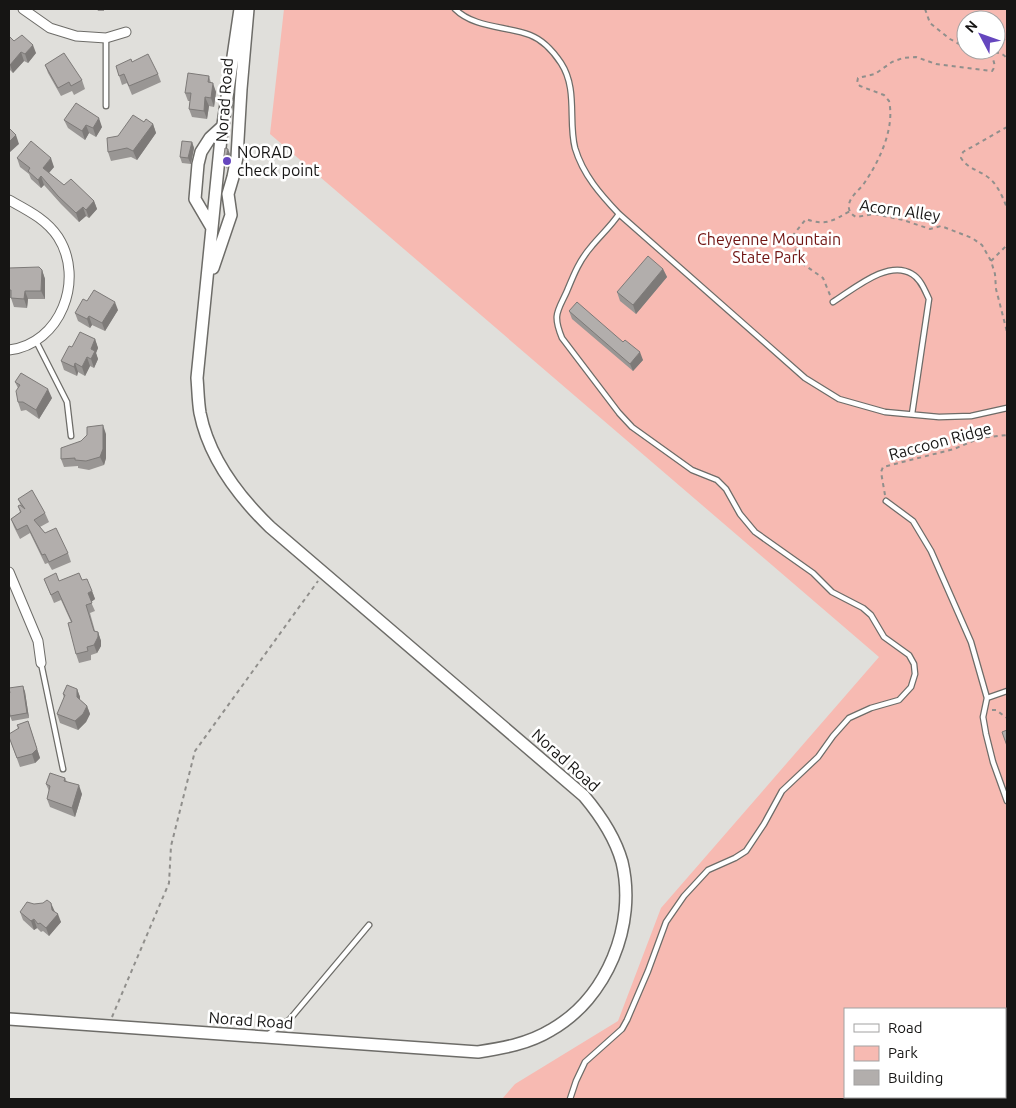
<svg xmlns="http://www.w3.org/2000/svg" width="1016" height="1108" font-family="Ubuntu,sans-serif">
<rect width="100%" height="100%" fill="#e0dfdb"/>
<path fill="#f7bab2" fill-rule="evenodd" d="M284 9H1007V1099H502L515 1084 618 1021 661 908 879 657 270 134ZM966 20H996V50H966ZM845 1009H1005V1097H845Z"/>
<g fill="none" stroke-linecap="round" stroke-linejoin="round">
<g stroke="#6d6c68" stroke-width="7">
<path id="service" d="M455 9C474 28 506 26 530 35 543 40 553 51 561 63 578 89 568 121 575 148 583 175 601 195 619 214L805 378 839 399 885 412 939 417 971 416 1007 408
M106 38V106
M833 302C854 289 888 259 912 274 921 279 925 291 929 299L912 414
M36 341 67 402 71 436
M886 501 913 521 931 551 971 642 987 698 983 717 986 734 993 762 1007 801
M41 663 63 769
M987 698 1007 691
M267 1035 290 1019 369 925
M570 1099 576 1081 585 1062 622 1029 627 1020 648 971 666 922 684 896 708 870 735 858 746 851 764 824 782 791 818 757 833 736 849 718 871 708 899 700 911 687 915 674 914 664 909 655 884 637 871 615 863 608 832 592 813 573 755 532 740 514 726 489 717 480 692 470 632 427 619 413 562 338C552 314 558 311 567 291 574 274 579 261 591 247 600 236 611 226 619 214"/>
</g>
<g stroke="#6d6c68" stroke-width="11">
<path id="minor" d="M23 9 50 28 76 36 106 38 126 32
M9 200C27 210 46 219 58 237 85 279 61 344 9 350
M9 572 38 641 41 663"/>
</g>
<g stroke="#6d6c68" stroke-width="14">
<path id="tertiary" d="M212 228 195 199 198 164 201 152 210 138 222 127
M213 268 231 215 228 194 233 177 237 157 241 89 248 9
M9 1019 478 1052C503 1048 528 1044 551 1030 607 998 637 925 622 862 615 837 600 815 584 796L270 527C238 496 209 458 200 413 198 401 198 389 197 378L221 138 240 9"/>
</g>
<path stroke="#908f8c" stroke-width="2" stroke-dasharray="4 4" stroke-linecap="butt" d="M925 9 930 23 950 39 966 48
M996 47 1007 37
M971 50C984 55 1001 48 1007 59
M990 53C993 60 997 65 992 71L936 64 916 57 903 58 892 62 875 74 858 78 857 83 860 86 884 95 889 101C895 127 880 160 865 182 860 190 851 195 849 204 848 211 851 214 856 217L875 214 903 220 930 229 941 226 972 238 982 245 991 261 995 274 996 289 1007 332
M1007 127 963 152 961 158C968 169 979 170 989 178 998 185 1003 198 1007 208
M991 261 1007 245
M830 295 823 278 803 264 797 253 794 244V234L806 219C825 226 833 221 850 211
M885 495 881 472 883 467 954 449 980 438 1007 435
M992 710H996L1007 718
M112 1017 169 883 171 846 195 751 318 581"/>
<use href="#service" stroke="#fff" stroke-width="4.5"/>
<use href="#minor" stroke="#fff" stroke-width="9"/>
<use href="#tertiary" stroke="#fff" stroke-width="11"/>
</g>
<path fill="#999694" d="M97 9H104V11H98Z
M9 36 14 41 36 53 28 63 24 61 13 73 9 69Z
M132 62 158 74 161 82 132 95 127 83 122 85 116 66Z
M45 65 82 80 85 89 74 95 72 91 61 96 48 73Z
M209 76 211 83 216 92 214 107 209 106 207 119 192 117 189 109 190 101H188L185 93Z
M64 120 102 127 96 137 89 133 85 140 68 128Z
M144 122 153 124 156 133 137 160 131 157 111 161 108 152 118 136Z
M192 142 194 148 191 164 182 163 180 157Z
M17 158 54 167 49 173 64 185 94 201 97 209 89 218 86 216 79 222 61 204 44 185 41 188 31 179 29 174 20 167Z
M9 268 42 270 45 279V299H28L27 308 14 307 11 298H9Z
M663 269 667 277 636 314 620 301 617 292Z
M118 310 105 331 92 325 90 328 78 321 75 313Z
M569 311 643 360 633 371 572 319Z
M95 339 98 348 96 353 98 359 94 368 90 366 85 376 78 372 77 376 64 370 61 361 72 347Z
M15 382 52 398 39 419 26 410 21 411 18 402V388Z
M106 434V458L104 465 89 470 78 468V466L64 467 61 459Z
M18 499 45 513 49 522 40 527 45 533 68 553 71 562 52 570 48 563 45 564 30 533 20 539 14 527 11 519 20 512 18 506H21Z
M44 579 59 581 82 580 92 591 95 599 91 602 95 611 90 613 95 631 98 632 101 641V646L97 653 91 655V660L79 663 76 654 71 622 61 600 54 603Z
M23 686 25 692 29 718 12 721 10 716Z
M77 689 80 697V700L87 706 90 714 86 722 78 730 60 723 57 714 64 698 63 694Z
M28 721 40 758 35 763 20 767 9 737 18 729 17 725Z
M65 778 67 782 82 794 75 817 50 807 47 799 49 791 46 784Z
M54 911 61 922 49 936 43 931 41 932 37 928 34 930 23 920 20 912Z"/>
<path fill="#7d7a78" d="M33 45 36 53 28 63 25 54Z
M21 52 24 61 13 73 10 65Z
M213 83 216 92 214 107 211 98Z
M205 97 209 106 207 119 204 111Z
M99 118 102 127 96 137 93 128Z
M153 124 156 133 137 160 133 151Z
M86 125 89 133 85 140 82 131Z
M16 135 19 144 9 153V142Z
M192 142 194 148 191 164 188 158Z
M228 149 230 154 227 169 225 163Z
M51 158 54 167 46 176 43 168Z
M41 176 44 185 41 188 38 180Z
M94 201 97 209 89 218 86 210Z
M83 207 86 216 79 222 76 213Z
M663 269 667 277 636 314 633 305Z
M42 270 45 279V299L41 291Z
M25 291 28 299 27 308 24 299Z
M115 302 118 310 105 331 102 323Z
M89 316 92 325 90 328 87 319Z
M95 339 98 348 96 353 98 359 94 368 91 359V349Z
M640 352 643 360 633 371 630 364Z
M87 357 90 366 85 376 82 367Z
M75 363 78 372 77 376 74 367Z
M48 389 52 398 39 419 36 410Z
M103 425 106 434V458L104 465 100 457Z
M92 591 95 599 91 602 88 593Z
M98 632 101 641V646L97 653 94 645Z
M23 686 25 692 29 718 27 713Z
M77 689 80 697V706L77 697Z
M87 706 90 714 86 722 78 730 75 721Z
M28 721 40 758 35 763 32 754Z
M79 785 82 794 75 817 72 808Z
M51 903 55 912 58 914 61 922 49 936 46 928 52 910Z
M34 919 37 928 34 930 31 921Z"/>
<path fill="#b2aeac" stroke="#7d7a78" d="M22 35 33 45 25 54 21 52 10 65 9 64V36L14 41Z
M64 53 82 80 71 86 69 82 58 88 45 65Z
M148 54 158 74 129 86 124 74 119 76 116 66 131 59 132 62Z
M188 73 209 76 208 82 213 83 211 98 205 97 204 111 189 109 191 93H185Z
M76 103 99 118 93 128 86 125 82 131 64 120Z
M133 115 144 122 146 119 153 124 133 151 127 148 108 152 107 138 118 136Z
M9 128 16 135 9 142Z
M31 141 51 158 43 168 64 185 71 179 94 201 86 210 83 207 76 213 58 196 41 176 38 180 28 171 30 168 17 158Z
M182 141 192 142 188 158 180 157Z
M225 148 228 149 225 163H223Z
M648 256 663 269 633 305 617 292Z
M39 267 42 270 41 291H25L24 299 11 298V290H9V268Z
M94 290 115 302 102 323 89 316 87 319 75 313 83 299 87 301Z
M577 302 623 342 625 340 640 352 630 364 569 311Z
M80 332 95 339 91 349 95 351 91 359 87 357 82 367 75 363 74 367 61 361 69 346 72 347Z
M21 373 48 389 36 410 23 402H18L16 391 20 385 15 382Z
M103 425V449L100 457 86 461 75 460V458L61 459V448L81 441 87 435V427Z
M32 490 45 513 34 520 45 533 56 528 68 553 49 562 45 554 42 555 27 525 17 530 11 519 21 512 18 506 20 505 25 509 18 499Z
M56 573 59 581 79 573 82 580 87 579 92 591 88 593 92 603 86 605 94 631 98 632V637L94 645 87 647 88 651 76 654 68 623 72 622 58 591 51 595 44 579Z
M67 685 77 689V697L87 706 83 714 75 721 57 714 65 695 63 694Z
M23 686 27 713 10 716 9 710V693H10L9 688Z
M28 721 37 749 32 754 17 758 9 737V734L19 728 17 725Z
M1007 730V746L1002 732Z
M50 773 65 778 64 781 79 785 72 808 47 799 50 786 46 784Z
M47 900 51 903 52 910 58 914 46 928 40 923 38 924 34 919 31 921 20 912 27 902 34 904 43 903Z"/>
<circle fill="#6546be" stroke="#fff" stroke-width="2" cx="227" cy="161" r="5"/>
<g text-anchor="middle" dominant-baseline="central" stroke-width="5" stroke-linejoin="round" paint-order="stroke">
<g font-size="16" fill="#161514" stroke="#fff">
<text transform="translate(224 100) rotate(-86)">Norad Road</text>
<text transform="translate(900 210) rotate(8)">Acorn Alley</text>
<text transform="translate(940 441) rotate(-15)">Raccoon Ridge</text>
<text transform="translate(566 760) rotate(42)">Norad Road</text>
<text transform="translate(251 1020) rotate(4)">Norad Road</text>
</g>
<g font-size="16" fill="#161514" stroke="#fff" text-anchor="start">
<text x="237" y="152">NORAD<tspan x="237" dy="18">check point</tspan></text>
</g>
<g font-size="16" fill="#701513" stroke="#fff">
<text x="769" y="239">Cheyenne Mountain<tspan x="769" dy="18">State Park</tspan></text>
</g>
</g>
<rect width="1016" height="1108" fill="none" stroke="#161514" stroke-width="20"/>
<rect x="844" y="1008" width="162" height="90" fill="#ffffff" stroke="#a2a1a1"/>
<rect x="854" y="1024" width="25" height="8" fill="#ffffff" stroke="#a2a1a1"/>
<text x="888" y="1033" font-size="15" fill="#161514">Road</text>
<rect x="854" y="1046" width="25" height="15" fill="#f7bab2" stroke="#a2a1a1"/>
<text x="888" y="1058" font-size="15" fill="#161514">Park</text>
<rect x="854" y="1070" width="25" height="15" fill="#b2aeac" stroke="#a2a1a1"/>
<text x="888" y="1083" font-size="15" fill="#161514">Building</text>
<g transform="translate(981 35) rotate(311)"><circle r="24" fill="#ffffff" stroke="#a2a1a1"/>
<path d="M0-4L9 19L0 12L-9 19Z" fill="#6546be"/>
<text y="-8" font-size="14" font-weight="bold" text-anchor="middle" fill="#161514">N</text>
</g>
</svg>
